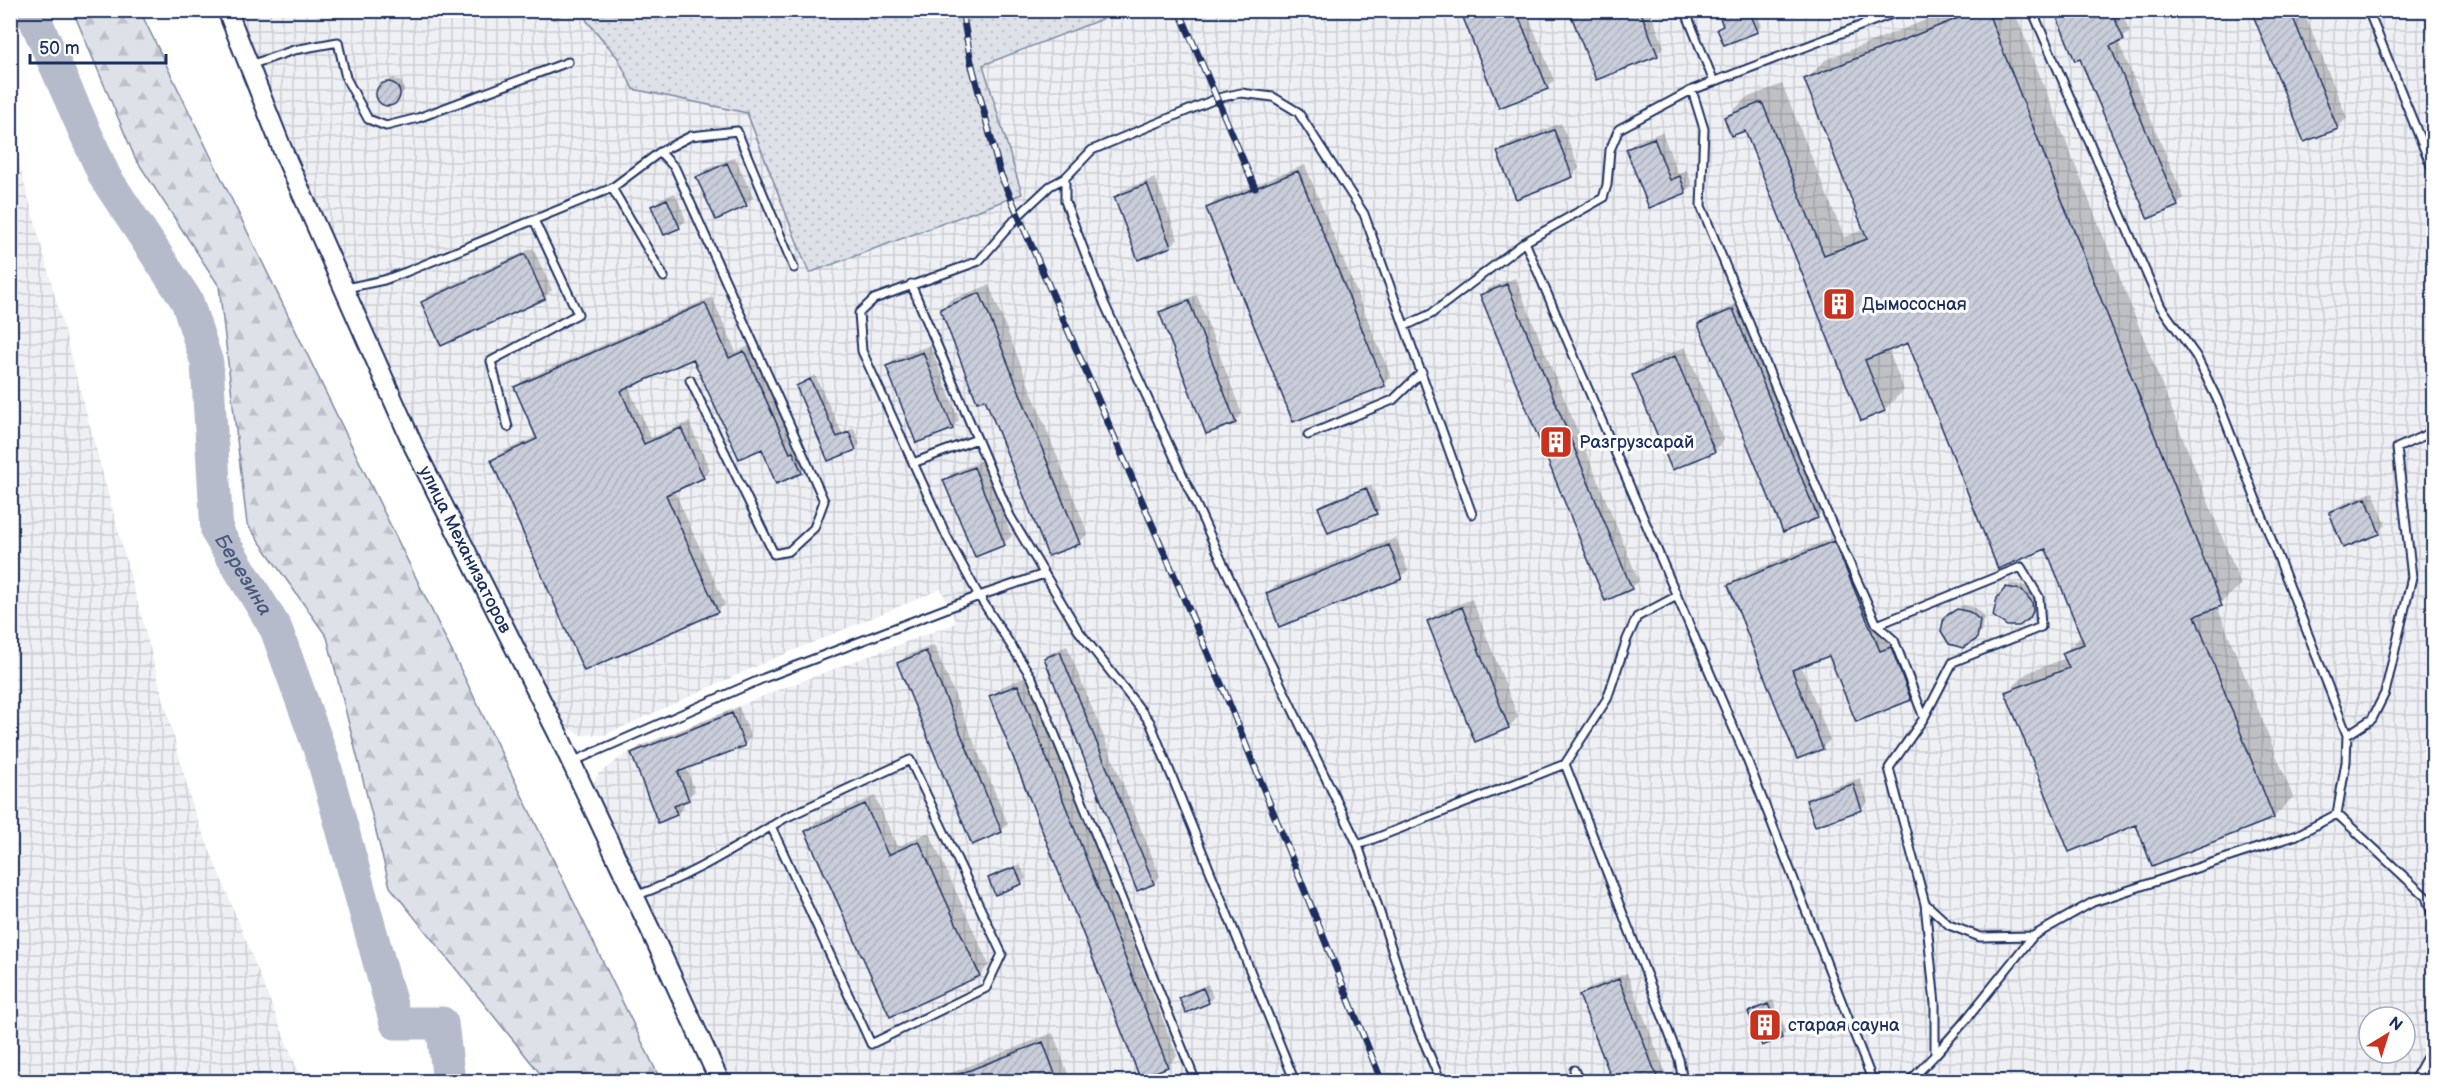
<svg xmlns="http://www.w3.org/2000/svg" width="2444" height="1092" font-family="'Balsamiq Sans',sans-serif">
<defs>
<pattern id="industrial-grid" width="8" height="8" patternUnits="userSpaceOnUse" patternTransform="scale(1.5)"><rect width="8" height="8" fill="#eff0f4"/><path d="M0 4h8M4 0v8" fill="none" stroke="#ccced4"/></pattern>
<pattern id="grass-dots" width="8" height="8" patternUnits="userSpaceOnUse" patternTransform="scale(1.5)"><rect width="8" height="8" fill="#dee1e7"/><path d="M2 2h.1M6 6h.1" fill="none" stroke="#bec1c9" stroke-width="1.8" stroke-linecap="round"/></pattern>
<pattern id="forest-firs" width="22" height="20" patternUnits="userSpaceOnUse" patternTransform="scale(1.5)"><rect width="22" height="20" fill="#dee1e7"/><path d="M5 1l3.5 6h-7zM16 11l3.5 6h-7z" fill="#bec1c9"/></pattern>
<pattern id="building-hatch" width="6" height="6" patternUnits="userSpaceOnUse" patternTransform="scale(1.5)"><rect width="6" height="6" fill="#caceda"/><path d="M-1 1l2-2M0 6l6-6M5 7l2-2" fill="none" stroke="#adb1be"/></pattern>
</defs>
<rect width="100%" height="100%" fill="#fff"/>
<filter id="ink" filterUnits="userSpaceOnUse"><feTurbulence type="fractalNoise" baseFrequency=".0167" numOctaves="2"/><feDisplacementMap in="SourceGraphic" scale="12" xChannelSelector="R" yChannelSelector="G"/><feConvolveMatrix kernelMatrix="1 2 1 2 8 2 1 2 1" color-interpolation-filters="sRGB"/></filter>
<g filter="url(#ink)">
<path fill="url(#industrial-grid)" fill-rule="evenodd" d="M237 11H583L587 21 618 58 633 89 747 113 809 273 983 65 1123 11H2433V1081H732L710 1030 594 791V782L599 773 629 752 770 693 956 623 941 589 761 664 605 735H581L565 726 379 349ZM2369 1017H2405V1053H2369Z
M11 133 193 808 302 1081H11Z"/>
<path fill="url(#grass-dots)" stroke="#7c88a2" stroke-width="1.5" d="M583 11H1123L983 65 1022 194 809 273 747 113 633 89 618 58 587 21Z"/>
<path fill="url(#forest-firs)" stroke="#7c88a2" stroke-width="1.5" d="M73 11H140L661 1081H546L390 887 327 637 247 524 219 286 135 158Z"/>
<path fill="#0003" d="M548 10H572L553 21Z
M1462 10H1526L1554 80 1547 88Z
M1570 10H1650L1664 47 1657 54Z
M1718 10H1755L1762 26 1757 30 1719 29 1724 24Z
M1802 10H1819L1805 16Z
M1951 10H2014L2241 585 2217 606 2293 797 2274 817 2007 693 2027 673 2066 658 2064 653 2082 635 2047 547 1909 341 1888 349 1904 390 1884 410 1746 129 1726 118 1746 98 1782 84 1844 237 1865 229 1806 80 1825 60Z
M2055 10H2121L2130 32 2118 41 2184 198 2177 205Z
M2252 10H2303L2347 118 2337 128Z
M393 78 402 82 404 91 393 103 384 104 378 98 379 88Z
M1561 123 1579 168 1572 176 1499 152 1506 145Z
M1662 132 1678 174 1687 170 1692 185 1685 192 1628 150 1635 142Z
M735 157 753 197 746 205 698 177 705 170Z
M1305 165 1391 377 1384 384 1208 208 1215 201Z
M1155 178 1178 239 1171 246 1139 258 1115 198 1123 190Z
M675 193 686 220 679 227 653 207 660 199Z
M533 248 552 290 544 297 441 344 422 302 430 295Z
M1515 278 1639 581 1631 588 1482 296 1489 288Z
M989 285 1088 534 1079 542 986 397 942 309 950 300Z
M1197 295 1242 414 1235 422 1161 313 1168 305Z
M712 297 736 352 751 345 808 465 801 472 763 447 694 357 628 386 651 438 689 422 710 470 703 477 674 490 725 604 717 611 493 460 500 453 538 436 516 387 523 380Z
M1740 303 1824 509 1817 516 1700 324 1707 317Z
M930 345 959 420 952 428 888 366 895 359Z
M1685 347 1724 440 1715 450 1673 468 1633 375 1643 365Z
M815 375 842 433 854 428 860 444 856 448 829 459 797 386Z
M981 461 1012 536 1004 543 975 555 945 480 952 473Z
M1371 485 1380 508 1376 513 1320 507 1324 503Z
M2373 492 2386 525 2379 532 2331 513 2338 506Z
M1842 534 1889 644 1899 639 1919 691 1910 699 1830 654 1801 665 1830 740 1822 748 1730 586 1738 577Z
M1396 538 1408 570 1401 577 1267 593 1275 586Z
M2012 583 2029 587 2037 599 2033 614 2028 619 1999 597Z
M1472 599 1518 717 1509 727 1429 621 1439 612Z
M1963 605 1975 608 1984 615 1981 632 1976 637 1946 618Z
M934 645 1008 824 1001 831 899 664 906 656Z
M1067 646 1160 876 1153 883 1045 659 1052 652Z
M1028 676 1177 1056 1168 1066 1141 1076 991 697 1001 687Z
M739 707 751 737 744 745 686 767 695 791 682 801 684 807 677 814 633 753 640 746Z
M1860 778 1868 802 1861 809 1808 801 1815 794Z
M875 796 897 847 929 832 989 965 980 975 891 1015 807 831 816 822Z
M1020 864 1026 878 1021 883 989 879 994 874Z
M1627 973 1669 1082H1614L1581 995 1588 988Z
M1208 984 1213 997 1209 1001 1186 1011 1181 998 1186 993Z
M1773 1000 1786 1032 1781 1037 1750 1012 1754 1008Z
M1053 1033 1071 1082H928Z"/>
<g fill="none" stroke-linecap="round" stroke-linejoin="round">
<path stroke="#b5bbca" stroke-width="33" id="s1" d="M31 10 105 177 187 301 207 363 217 532 276 629 323 759 396 1023H442L449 1082"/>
</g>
<path fill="url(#building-hatch)" stroke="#1b2f5e" stroke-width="1.5" d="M1460 10H1516L1548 89 1499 108Z
M1569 10H1640L1658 56 1596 80Z
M1717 10H1749L1758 32 1724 45 1717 29 1723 26Z
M1979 10H1987L2222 606 2195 616 2274 818 2152 866 2136 825 2069 852 2005 692 2069 668 2062 653 2084 644 2046 549 1998 569 1908 343 1865 360 1885 411 1861 421 1745 131 1731 136 1724 117 1762 102 1824 255 1867 239 1804 79Z
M2054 10H2111L2124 40 2110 46 2178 206 2148 219 2080 59 2075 61Z
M2251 10H2290L2338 129 2304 142Z
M376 94a12 12 0 1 1 24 0a12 12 0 1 1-24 0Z
M1554 130 1573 177 1516 199 1497 152Z
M1654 138 1670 180 1680 176 1686 193 1649 208 1626 149Z
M727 163 747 206 716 220 696 177Z
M1298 171 1385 386 1293 422 1206 208Z
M1147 184 1171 247 1138 260 1114 197Z
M667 199 680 228 664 235 651 206Z
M525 254 545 299 441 346 421 302Z
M1507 284 1632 589 1605 601 1480 295Z
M980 293 1080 544 1048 556 985 399 977 402 940 309Z
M1189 301 1236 423 1206 434 1159 312Z
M705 303 729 358 744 351 790 453 793 452 802 473 776 484 762 449 739 459 693 359 621 391 644 444 681 428 704 478 666 495 718 612 584 671 491 460 537 439 514 387Z
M1733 309 1818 518 1783 532 1698 324Z
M923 352 953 429 916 443 886 366Z
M1675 356 1715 452 1672 470 1632 375Z
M810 379 837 437 849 432 856 450 828 461 796 386Z
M974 467 1005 545 975 557 943 480Z
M1366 488 1377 514 1328 533 1318 507Z
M2366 498 2380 534 2343 548 2329 512Z
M1834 541 1880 651 1891 647 1911 700 1856 722 1829 656 1792 670 1823 749 1797 759 1728 585Z
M1389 545 1402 579 1279 627 1266 593Z
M2006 587 2022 590 2032 602 2033 611 2030 618 2019 626H2007L1993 616 1997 598Z
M1462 607 1509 728 1475 742 1427 621Z
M1957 609 1970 612 1980 620 1977 639 1963 648 1949 644 1941 631 1944 617Z
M926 651 1002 832 972 845 897 663Z
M1060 652 1154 884 1137 891 1044 658Z
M1018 685 1168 1067 1140 1078 989 696Z
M732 713 745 746 678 772 689 800 674 806 677 815 658 823 631 753Z
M1853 784 1862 810 1815 826 1806 800Z
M865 804 888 855 919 841 980 976 890 1017 805 831Z
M1015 867 1022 884 995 895 988 878Z
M1619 979 1659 1082H1613L1579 995Z
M1203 988 1209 1003 1186 1013 1179 998Z
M1768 1004 1782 1038 1762 1046 1748 1012Z
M1043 1042 1058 1082H944V1080Z"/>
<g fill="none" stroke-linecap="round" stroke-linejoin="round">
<g stroke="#1b2f5e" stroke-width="11">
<path id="service" d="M1685 10 1714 82
M2368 10 2434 173
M250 65 294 50 338 42 346 78 368 119 386 126 418 118 568 62
M1692 90 1704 129 1701 206 1827 513 1877 625 1894 640 1924 718
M660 152 675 168 824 501 814 528 789 551 774 554 690 380
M1065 178V201L1105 305 1230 579 1358 845 1415 1021 1441 1082
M612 188 664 277
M1525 242 1746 757 1873 1082
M911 284 1010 516 1078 630 1150 722 1295 1082
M346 288 384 280 406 272 612 188 660 152 691 136 737 131 794 268
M1405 326 1431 314 1525 242 1603 198 1607 185 1610 150 1619 129 1692 90 1902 10
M508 427 491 361 578 314 534 220
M1308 435 1393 400 1422 372
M913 463 977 439
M1877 625 2021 567 2039 597 2041 627 1953 662 1924 718 1889 768 1925 904 1935 1004V1055L1909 1082
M2347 735 2372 719 2385 693 2412 577 2397 448 2434 431
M572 762 764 678 979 596 1044 574
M1565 764 1607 699 1627 639 1637 617 1677 596
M2337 814 2426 897 2434 920
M1358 845 1565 764 1679 1059 1683 1082
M635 896C688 878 736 847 785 818L910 760 1002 954 986 988 871 1044 771 826
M1926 904 1949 925 1980 937 2033 936
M1935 1055 1965 1021 2033 936 2093 902 2297 835 2337 814 2346 762 2347 735 2217 399 2196 356 2161 307 2032 10
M1574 1070 1580 1082
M1196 1082 1032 678 979 596 947 537 862 351 859 313 874 299 979 261 1019 215 1050 186 1065 178 1092 150 1218 98 1241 93 1273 97 1298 112 1364 214 1472 514
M2413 1082 2431 1050 2434 1040"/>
</g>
<g stroke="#1b2f5e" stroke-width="22">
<g id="tertiary">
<path id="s2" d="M227 10 283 151 414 447 557 732 650 929 720 1082"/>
</g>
</g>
<use href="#service" stroke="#fff" stroke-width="7"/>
<use href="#tertiary" stroke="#fff" stroke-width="18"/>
<g stroke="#1b2f5e" stroke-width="7">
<path id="rail" d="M962 10 971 62 1000 173 1225 693 1382 1082
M1179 10 1255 188"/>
</g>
<use href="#rail" stroke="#fff" stroke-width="4.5" stroke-dasharray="14" stroke-linecap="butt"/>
</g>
</g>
<defs>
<g id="building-square" transform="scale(1.725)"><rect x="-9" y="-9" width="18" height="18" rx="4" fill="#c8321e" stroke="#fff"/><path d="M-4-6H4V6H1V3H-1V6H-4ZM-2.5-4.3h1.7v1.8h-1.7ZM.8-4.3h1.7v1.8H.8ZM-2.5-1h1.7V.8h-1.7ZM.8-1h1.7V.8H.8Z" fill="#fff"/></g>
</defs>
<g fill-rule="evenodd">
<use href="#building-square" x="1839" y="304"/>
<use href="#building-square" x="1556" y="442"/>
<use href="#building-square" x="1765" y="1025"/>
</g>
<g text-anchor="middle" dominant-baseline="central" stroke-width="6" stroke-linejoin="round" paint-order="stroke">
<g font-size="18" fill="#1b2f5e" stroke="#fff" text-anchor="start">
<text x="1862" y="304">Дымососная</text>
<text x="1579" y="442">Разгрузсарай</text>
<text x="1788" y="1025">старая сауна</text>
</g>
<g font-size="18" fill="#1b2f5e" stroke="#fff">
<text stroke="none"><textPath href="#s2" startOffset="590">улица Механизаторов</textPath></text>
</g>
<g font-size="20" font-style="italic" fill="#49597e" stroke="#fff">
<text stroke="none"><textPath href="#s1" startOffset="616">Березина</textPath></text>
</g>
</g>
<rect width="2444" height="1092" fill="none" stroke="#fff" stroke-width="36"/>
<rect x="18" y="18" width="2408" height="1056" fill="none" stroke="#1b2f5e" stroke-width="2" filter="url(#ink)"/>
<g transform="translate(2387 1035) rotate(38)"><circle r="28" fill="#ffffff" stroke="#a4acbf" stroke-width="1.5"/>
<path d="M0-4.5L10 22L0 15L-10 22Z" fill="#c8321e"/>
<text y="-9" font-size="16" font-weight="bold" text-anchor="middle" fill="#1b2f5e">N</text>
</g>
<path d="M30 54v9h136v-9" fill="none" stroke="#1b2f5e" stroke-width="3"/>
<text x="39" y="54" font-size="18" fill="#1b2f5e" stroke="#ffffff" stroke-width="4.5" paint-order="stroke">50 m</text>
</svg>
